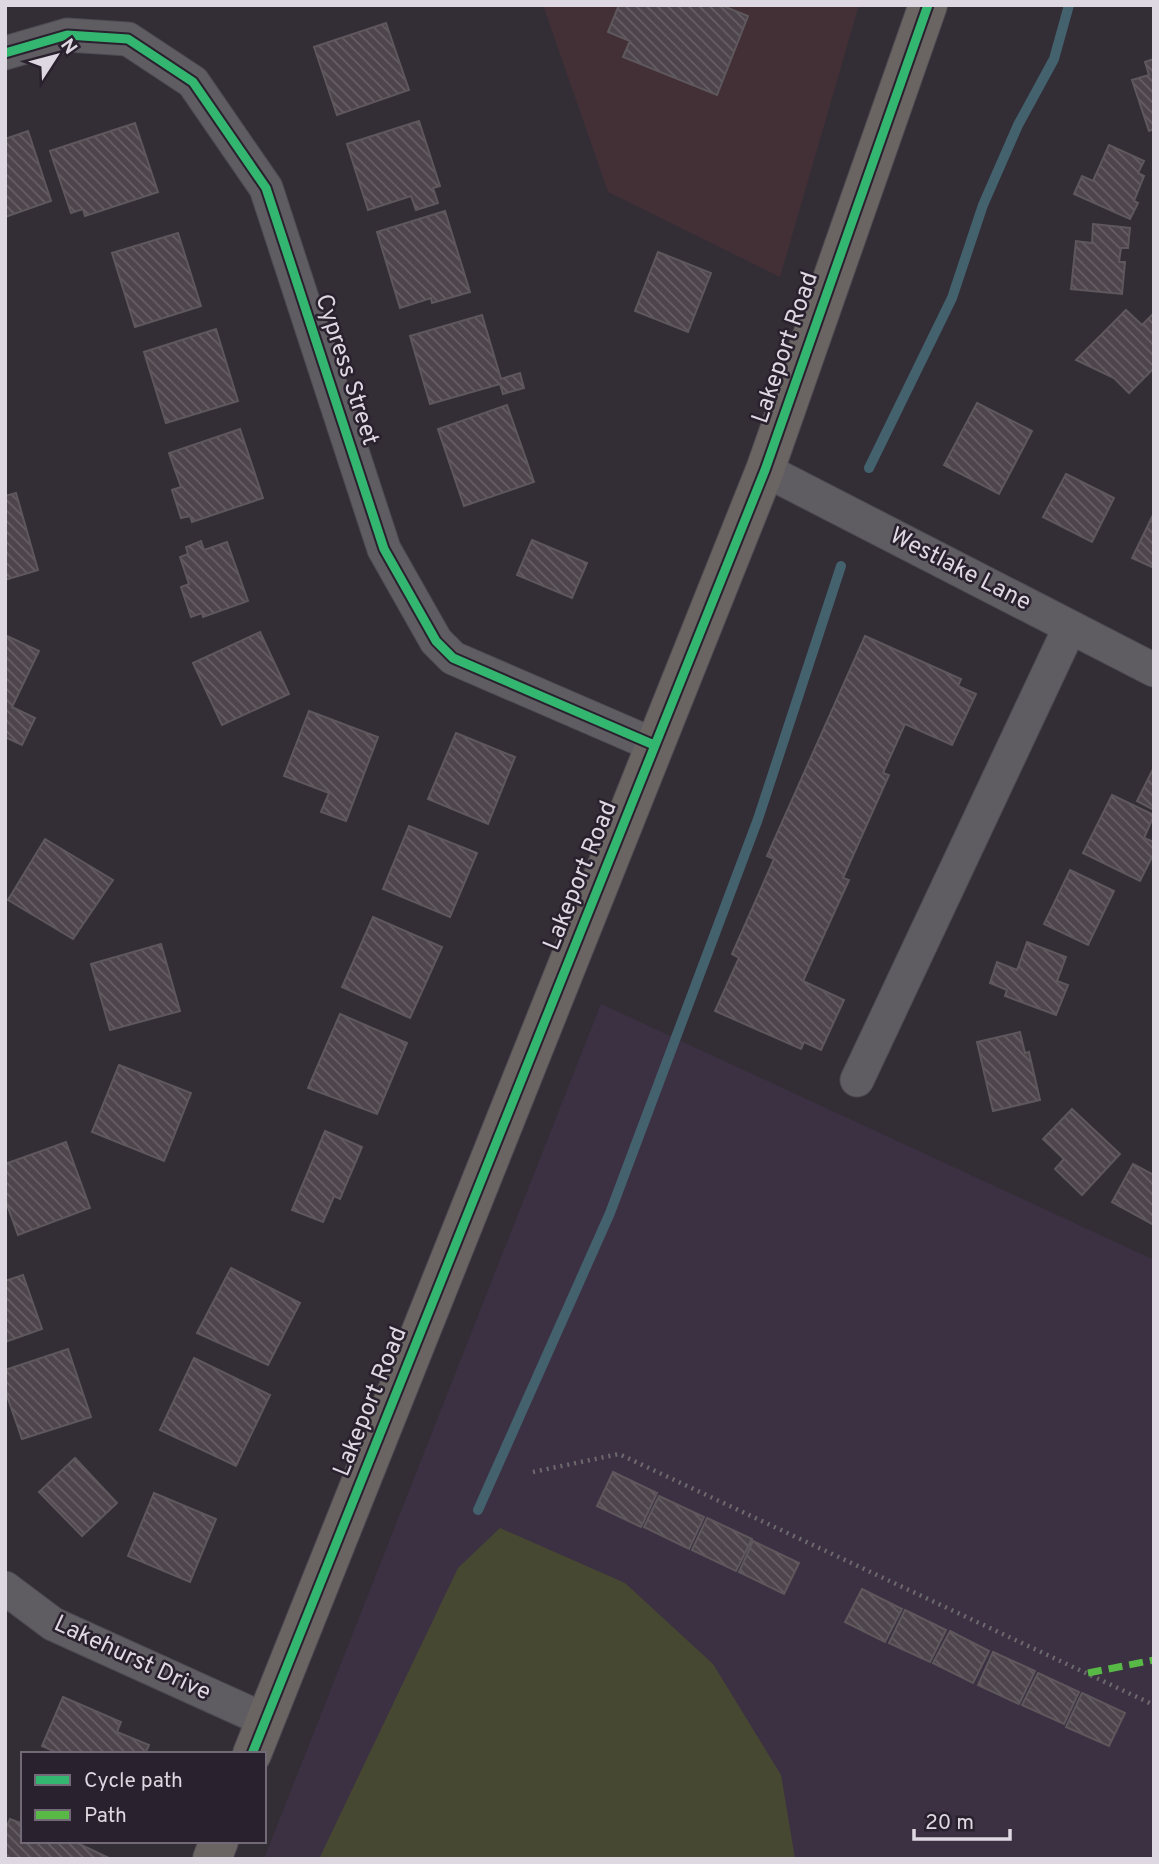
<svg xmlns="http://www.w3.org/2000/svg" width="1159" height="1864" font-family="Overpass,sans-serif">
<defs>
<pattern id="building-back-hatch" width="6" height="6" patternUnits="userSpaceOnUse" patternTransform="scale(1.75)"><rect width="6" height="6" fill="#4d454b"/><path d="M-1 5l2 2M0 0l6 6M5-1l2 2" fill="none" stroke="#665f65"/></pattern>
</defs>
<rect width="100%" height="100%" fill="#332e36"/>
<path fill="#423036" d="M543 5H859L780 277 608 192Z"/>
<path fill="#3c3143" d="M601 1004 1154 1260V1859H264Z"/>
<path fill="#474832" d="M500 1528 625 1583 713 1664 781 1775 795 1859H319L458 1568Z"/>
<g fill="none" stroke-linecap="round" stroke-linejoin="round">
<path stroke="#44616e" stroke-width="10" d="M869 468 952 298 983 205 1018 125 1054 59 1069 5
M478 1510 610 1213 758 819 841 566"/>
</g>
<path fill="url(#building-back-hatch)" stroke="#5e585d" stroke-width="2" d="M619 5H721L748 16 717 95 623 57 630 41 608 32Z
M386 23 409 90 337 115 314 47Z
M1154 59V129L1149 131 1132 80 1149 75 1145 62Z
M419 121 440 186 433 188 438 203 416 210 411 196 368 210 347 144Z
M135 123 158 192 85 216 83 209 71 213 50 151Z
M28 131 51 201 5 217V139Z
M1109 145 1144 161 1138 173 1144 176 1134 201 1138 203 1130 219 1074 194 1082 176 1093 181Z
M445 211 470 292 432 303 431 298 400 308 377 232Z
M1093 224 1130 228 1128 248H1121L1119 262H1125L1122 294 1071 289 1076 241 1092 243Z
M178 233 201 306 135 327 112 253Z
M658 252 711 273 688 332 635 311Z
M1126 310 1142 325 1152 315 1154 317V368L1129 393 1114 378 1076 360Z
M482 315 501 379 520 373 524 388 503 394 500 384 430 404 410 336Z
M216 329 238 401 166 423 144 352Z
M977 403 1032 431 999 494 944 465Z
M507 405 534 482 464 506 438 429Z
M240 429 263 498 192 522 190 516 181 518 172 490 181 487 169 453Z
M1066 474 1114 498 1092 542 1043 517Z
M16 493 38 570 5 580V496Z
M1154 513V568L1132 558Z
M532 540 587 563 572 598 517 575Z
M201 541 204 550 227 542 248 601 203 617 202 613 191 617 181 587 189 584 180 557 188 554 186 547Z
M260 632 289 694 222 725 193 663Z
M5 635 39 651 12 707 35 718 22 745 5 737Z
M865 636 961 679 958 686 976 694 952 745 905 724 883 773 889 775 843 878 849 880 803 981 844 1000 821 1050 804 1042 801 1049 715 1011 739 958 732 954 774 859 767 856Z
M309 711 378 737 346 821 321 812 329 793 284 776Z
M456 733 515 757 488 824 428 799Z
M1154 767V810L1137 801Z
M1112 795 1154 815 1144 838 1154 842V853L1140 881 1083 853Z
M409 826 477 853 450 917 383 889Z
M45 839 113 880 73 939 8 900Z
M1070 870 1114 891 1088 945 1044 924Z
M373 917 442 947 410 1018 342 987Z
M1027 942 1066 957 1057 981 1068 985 1056 1015 1005 996 1007 990 990 983 997 962 1017 970Z
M161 944 180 1011 110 1030 91 964Z
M340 1014 407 1043 377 1114 308 1088Z
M1020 1032 1025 1053 1029 1052 1040 1100 993 1111 977 1042Z
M119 1065 191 1093 164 1161 92 1132Z
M1072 1109 1120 1154 1082 1195 1055 1169 1064 1159 1043 1139Z
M325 1131 362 1147 340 1199 334 1196 323 1222 292 1210Z
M66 1142 90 1208 18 1235 5 1199V1164Z
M1133 1164 1154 1175V1225L1112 1202Z
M231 1268 300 1303 268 1365 197 1333Z
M23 1275 42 1329 5 1342V1281Z
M68 1349 91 1417 22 1439 5 1390V1370Z
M194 1358 270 1395 236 1466 160 1430Z
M75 1458 117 1503 82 1536 39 1492Z
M613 1472 657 1493 641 1527 597 1506Z
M154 1493 216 1519 190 1582 128 1556Z
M659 1496 704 1517 689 1549 644 1527Z
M707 1518 752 1539 736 1571 692 1550Z
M753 1541 799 1563 784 1594 739 1572Z
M862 1589 902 1609 885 1642 845 1622Z
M905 1610 946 1630 930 1662 889 1643Z
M950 1631 989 1651 973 1683 933 1663Z
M993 1652 1035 1671 1019 1704 978 1685Z
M1038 1673 1079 1692 1064 1724 1022 1705Z
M1082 1693 1125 1713 1109 1746 1066 1727Z
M63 1697 121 1722 117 1732 149 1745 145 1754H60L42 1746Z
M10 1819 23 1824V1841H73L111 1859H5V1830Z"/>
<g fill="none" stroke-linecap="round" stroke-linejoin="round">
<g stroke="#4d4a51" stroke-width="35">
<path id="minor" d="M5 53 67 35 128 39 193 82 266 188 384 549 436 641 453 658 654 745
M765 470 1154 670
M857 1080 1070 627
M5 1588 53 1624 265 1720"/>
</g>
<g stroke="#4d4a51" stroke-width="40">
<path id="major" d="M252 1754 765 470 928 5
M212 1859 219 1841"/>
</g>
<path stroke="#6c6a6e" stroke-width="4.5" stroke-dasharray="2 5" stroke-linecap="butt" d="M533 1472 619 1454 1154 1705"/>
<use href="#minor" stroke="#5f5c62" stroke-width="33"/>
<use href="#major" stroke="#6a6463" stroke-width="38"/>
<path stroke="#58b947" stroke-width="7" stroke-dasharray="14 7" stroke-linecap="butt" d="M1088 1673 1154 1660"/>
<g stroke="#2a212f" stroke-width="13">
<path id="cycleway" d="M5 53 67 35 128 39 193 82 266 188 384 549 436 641 453 658 654 745
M252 1754 765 470 928 5"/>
</g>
<use href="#cycleway" stroke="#33b770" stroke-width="9"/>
</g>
<g text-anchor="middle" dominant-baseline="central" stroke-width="5" stroke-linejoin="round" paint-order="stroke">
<g font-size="24" fill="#ddd8e1" stroke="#2a212f">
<text transform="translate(786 348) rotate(-71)">Lakeport Road</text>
<text transform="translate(346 370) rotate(72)">Cypress Street</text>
<text transform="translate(960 570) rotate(27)">Westlake Lane</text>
<text transform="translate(581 876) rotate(-68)">Lakeport Road</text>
<text transform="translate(371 1402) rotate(-68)">Lakeport Road</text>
<text transform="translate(132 1659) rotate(25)">Lakehurst Drive</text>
</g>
</g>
<rect width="1159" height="1864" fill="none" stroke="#ddd8e1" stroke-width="14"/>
<rect x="21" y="1752" width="245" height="91" fill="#2a212f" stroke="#726a76" stroke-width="2"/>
<rect x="35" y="1775" width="35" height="10" fill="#33b770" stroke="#726a76" stroke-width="2"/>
<text x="84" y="1787" font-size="21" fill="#ddd8e1">Cycle path</text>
<rect x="35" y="1810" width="35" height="10" fill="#58b947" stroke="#726a76" stroke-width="2"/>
<text x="84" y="1822" font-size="21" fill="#ddd8e1">Path</text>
<g transform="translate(56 56) rotate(54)" stroke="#2a212f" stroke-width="5" paint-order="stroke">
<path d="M0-5L12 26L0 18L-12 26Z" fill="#ddd8e1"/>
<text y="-10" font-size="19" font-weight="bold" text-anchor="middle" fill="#ddd8e1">N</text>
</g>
<path d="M914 1829v10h96v-10" fill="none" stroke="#ddd8e1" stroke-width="3.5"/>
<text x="925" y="1829" font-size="21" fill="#ddd8e1" stroke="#2a212f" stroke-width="5" paint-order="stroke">20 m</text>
</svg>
